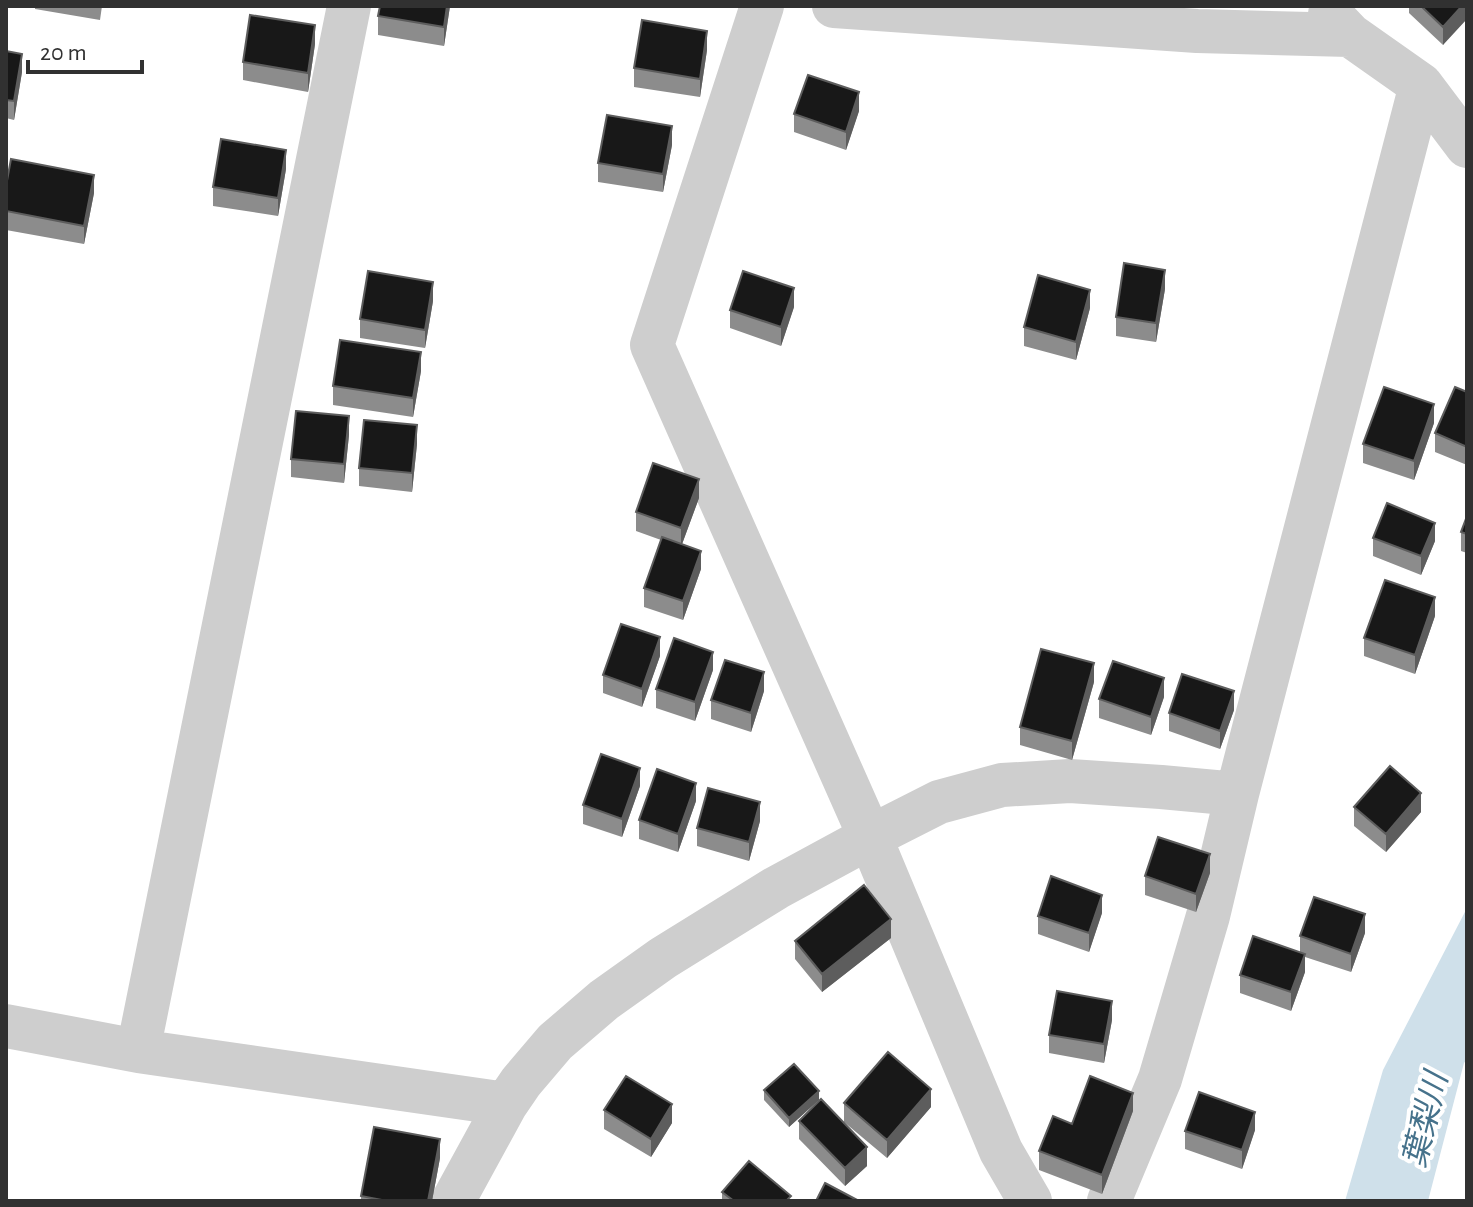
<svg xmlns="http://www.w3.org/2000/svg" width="1473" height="1207" font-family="'Alegreya Sans','Noto Sans JP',sans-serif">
<rect width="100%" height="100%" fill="#fff"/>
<path fill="#cfe0ea" d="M1467 908V1059L1464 1063 1428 1201H1345L1383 1070Z"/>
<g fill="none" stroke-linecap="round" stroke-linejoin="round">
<path stroke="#cecece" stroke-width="44" d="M762 6 652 345 870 837 1001 1151 1030 1201
M834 6 1197 31 1350 35
M1330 14 1350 35 1421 85 1467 146
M6 1026 138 1051 506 1104
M138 1051 349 6
M453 1201 506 1104 521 1082 555 1042 604 1000 663 958 776 888 870 837 939 802 1002 785 1070 781 1161 787 1237 794
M1109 1201 1160 1079 1208 916 1237 794 1421 85"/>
</g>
<path fill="#8c8c8c" d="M35 6H102L100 20 35 9Z
M380 6H450L444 46 378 35V16Z
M1409 6H1467L1443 45 1409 13Z
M315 44 308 92 243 80V62Z
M707 50 700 97 634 87V68Z
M6 51 22 72 14 120 6 118Z
M859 111 846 150 794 132V114Z
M672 145 663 192 598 182V163Z
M286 169 278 216 213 206V187Z
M6 186 94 193 84 244 6 230Z
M1165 289 1156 342 1116 336V317Z
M433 301 425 348 360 338V319Z
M794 307 781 346 730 328V310Z
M1090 308 1076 360 1024 346V327Z
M421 371 413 417 333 405V386Z
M1467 392V465L1435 452V433Z
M1434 423 1414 480 1363 463V444Z
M349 435 344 483 291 477V459Z
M417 444 412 492 359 486V468Z
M699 498 682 544 701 569 683 620 644 607V588L661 540 636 531V512Z
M1467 516V553L1461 551V532Z
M1373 538 1435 541 1421 575 1373 556Z
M1435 616 1415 674 1364 656V638Z
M660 656 642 707 603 693V675Z
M713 670 695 721 656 708V689Z
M1094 682 1072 760 1020 745V727Z
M764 691 751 732 711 719V700Z
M1164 697 1151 735 1099 718V699Z
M1234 710 1220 749 1169 731V713Z
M640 786 622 837 583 824V805Z
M696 801 678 852 639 839V820Z
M1354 807 1421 812 1386 852 1354 826Z
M760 821 749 861 697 846V828Z
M1210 873 1196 912 1145 895V876Z
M1102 913 1089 952 1038 934V916Z
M1365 933 1351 972 1305 957V972L1291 1011 1240 993V975L1300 952V936Z
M891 938 822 992 795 959V941Z
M1112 1020 1104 1063 1049 1053V1035Z
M764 1090 819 1100 789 1127 764 1100Z
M844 1103 931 1107 887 1158 844 1122Z
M604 1110 672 1123 651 1157 604 1129Z
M1133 1111 1102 1194 1039 1170V1151L1072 1124Z
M799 1121 867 1166 845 1186 799 1139Z
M1255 1130 1242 1169 1185 1149V1131Z
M440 1158 432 1201H361V1196Z
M722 1192 791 1201H722Z"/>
<path fill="#5d5d5d" d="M447 6H450L444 46V27Z
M1462 6H1467V19L1443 45V27Z
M315 25V44L308 92V73Z
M707 31V50L700 97V79Z
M22 54V72L14 120V101Z
M859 92V111L846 150V132Z
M672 126V145L663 192V174Z
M286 150V169L278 216V198Z
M94 175V193L84 244V226Z
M1165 270V289L1156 342V323Z
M433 282V301L425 348V330Z
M794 288V307L781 346V327Z
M1090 290V308L1076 360V342Z
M421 352V371L413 417V398Z
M1434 404V423L1414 480V461Z
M349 416V435L344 483V464Z
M417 425V444L412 492V473Z
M699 479V498L681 547V528Z
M1435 523V541L1421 575V556Z
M701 551V569L683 620V601Z
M1435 597V616L1415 674V655Z
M660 637V656L642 707V689Z
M713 652V670L695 721V702Z
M1094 663V682L1072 760V741Z
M764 672V691L751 732V713Z
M1164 678V697L1151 735V717Z
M1234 691V710L1220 749V731Z
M640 768V786L622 837V819Z
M696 783V801L678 852V834Z
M1421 793V812L1386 852V834Z
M760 802V821L749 861V842Z
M1210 854V873L1196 912V894Z
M1102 895V913L1089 952V933Z
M1365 914V933L1351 972V954Z
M891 919V938L822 992V974Z
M1305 954V972L1291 1011V992Z
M1112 1001V1020L1104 1063V1044Z
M931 1089V1107L887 1158V1140Z
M819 1091V1100L789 1127V1118Z
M1133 1093V1111L1102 1194V1175Z
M672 1104V1123L651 1157V1139Z
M1255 1112V1130L1242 1169V1150Z
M440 1139V1158L432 1201H428Z
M867 1147V1166L845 1186V1168Z"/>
<path fill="#181818" stroke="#5d5d5d" stroke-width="2" d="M380 6H447L444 27 378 16Z
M1421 6H1462L1443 27Z
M250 15 315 25 308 73 243 62Z
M642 20 707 31 700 79 634 68Z
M6 51 22 54 14 101 6 100Z
M808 75 859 92 846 132 794 114Z
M607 115 672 126 663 174 598 163Z
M221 139 286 150 278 198 213 187Z
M11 159 94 175 84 226 6 211V186Z
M1124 263 1165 270 1156 323 1116 317Z
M368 271 433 282 425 330 360 319Z
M743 271 794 288 781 327 730 310Z
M1038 275 1090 290 1076 342 1024 327Z
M340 340 421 352 413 398 333 386Z
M1384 387 1434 404 1414 461 1363 444Z
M1455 387 1467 392V447L1435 433Z
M296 411 349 416 344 464 291 459Z
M364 420 417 425 412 473 359 468Z
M653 463 699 479 681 528 636 512Z
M1387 503 1435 523 1421 556 1373 538Z
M1467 516V534L1461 532Z
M662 537 701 551 683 601 644 588Z
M1385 580 1435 597 1415 655 1364 638Z
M621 624 660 637 642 689 603 675Z
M674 638 713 652 695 702 656 689Z
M1041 649 1094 663 1072 741 1020 727Z
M725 660 764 672 751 713 711 700Z
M1113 661 1164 678 1151 717 1099 699Z
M1182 674 1234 691 1220 731 1169 713Z
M601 754 640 768 622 819 583 805Z
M1390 766 1421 793 1386 834 1354 807Z
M657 769 696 783 678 834 639 820Z
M708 788 760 802 749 842 697 828Z
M1158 837 1210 854 1196 894 1145 876Z
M1051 876 1102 895 1089 933 1038 916Z
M864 885 891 919 822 974 795 941Z
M1314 897 1365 914 1351 954 1300 936Z
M1253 936 1305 954 1291 992 1240 975Z
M1057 991 1112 1001 1104 1044 1049 1035Z
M888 1052 931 1089 887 1140 844 1103Z
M794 1064 819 1091 789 1118 764 1090Z
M626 1076 672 1104 651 1139 604 1110Z
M1090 1076 1133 1093 1102 1175 1039 1151 1053 1116 1072 1124Z
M1199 1092 1255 1112 1242 1150 1185 1131Z
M821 1099 867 1147 845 1168 799 1121Z
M374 1127 440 1139 428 1201H387L361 1196Z
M749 1161 791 1196 786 1201H734L722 1192Z
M825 1183 859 1201H816Z"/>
<g text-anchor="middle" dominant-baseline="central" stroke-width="8" stroke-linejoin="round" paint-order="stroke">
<g font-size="32" font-style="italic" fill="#46728b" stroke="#fff">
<text transform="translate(1426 1120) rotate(-76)">葉梨川</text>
</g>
</g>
<rect width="1473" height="1207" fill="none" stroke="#313131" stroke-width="16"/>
<path d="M28 60v12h114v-12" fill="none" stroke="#313131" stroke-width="4"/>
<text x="40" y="60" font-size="24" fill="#313131" stroke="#ffffff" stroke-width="6" paint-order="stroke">20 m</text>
</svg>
